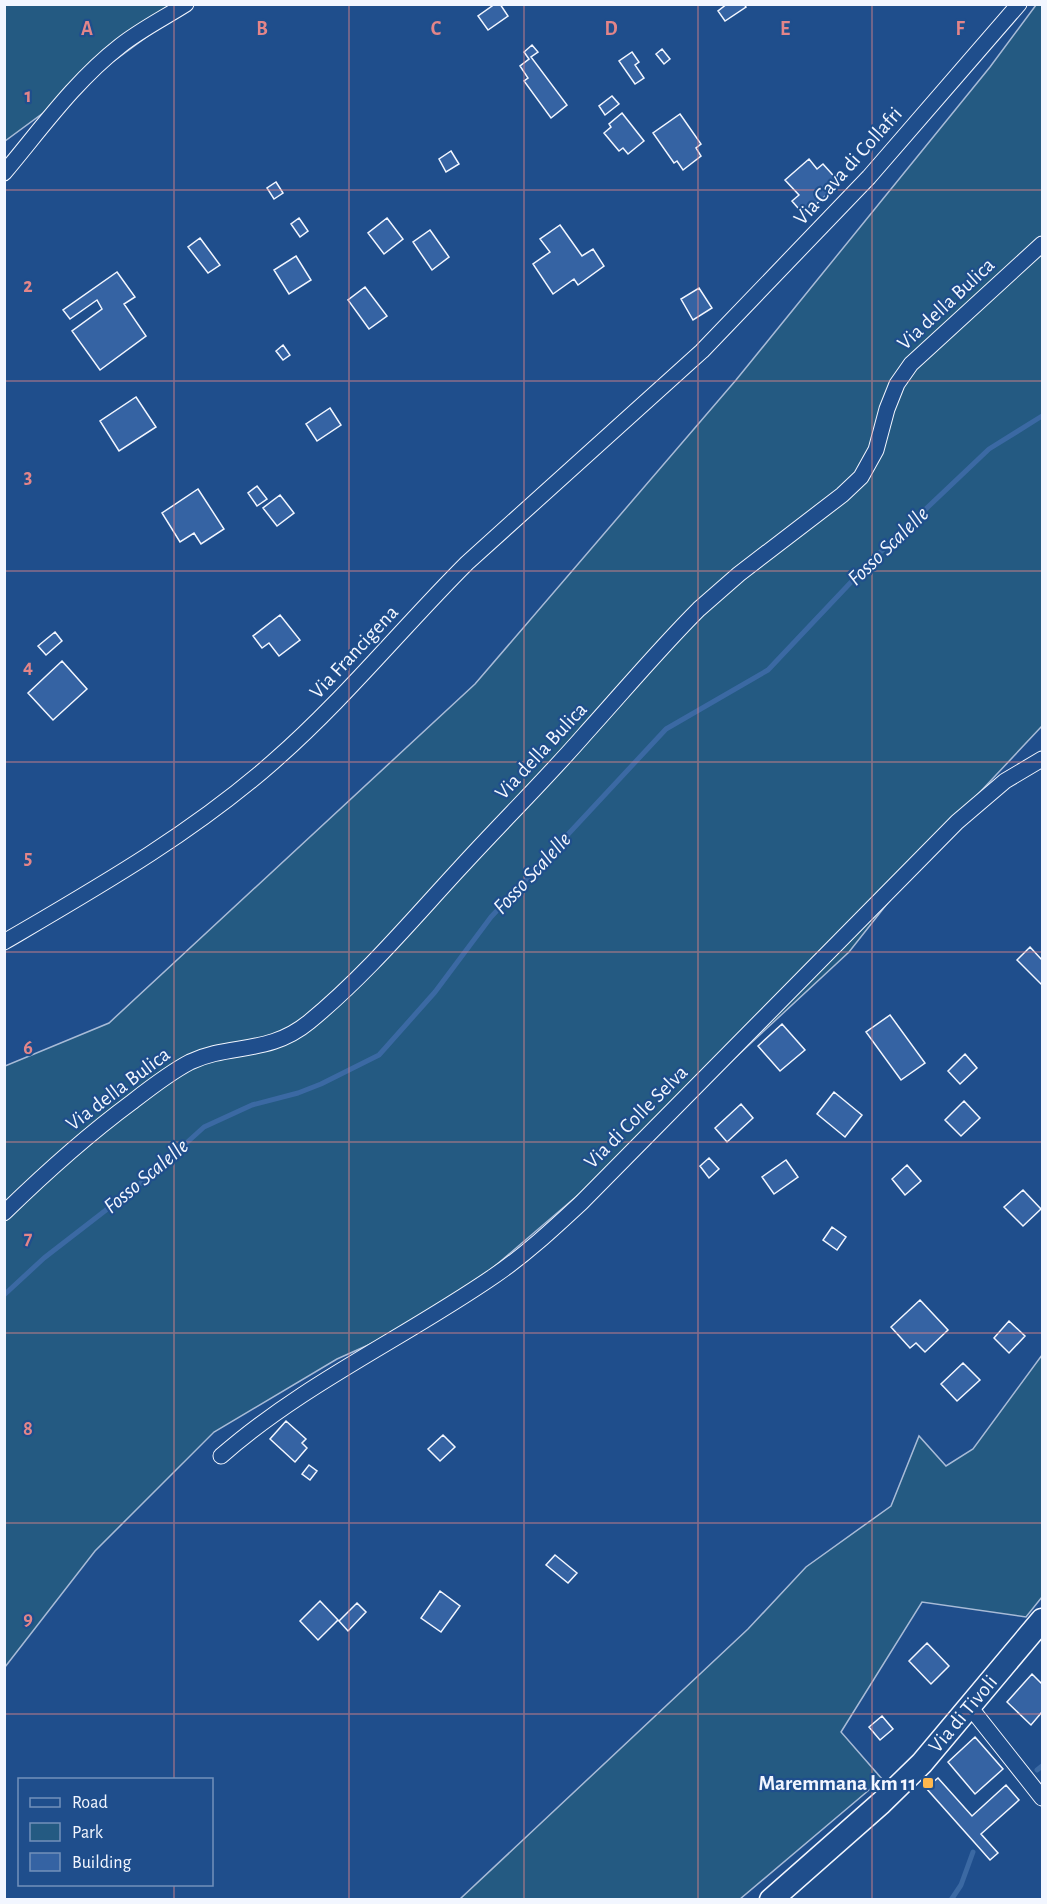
<svg xmlns="http://www.w3.org/2000/svg" width="1047" height="1904" font-family="'Alegreya Sans',sans-serif">
<rect width="100%" height="100%" fill="#1f4e8c"/>
<path fill="#245a82" stroke="#a8bbd7" stroke-width="1.5" d="M5 5H190L5 141Z
M1036 5H1042V726L951 823 849 952 695 1095 440 1313 337 1359 214 1432 95 1551 5 1667V1066L109 1023 475 684 736 380 990 67Z
M1042 1355V1597L1026 1617 922 1602 841 1732 882 1779 740 1899H460L748 1629 806 1567 891 1506 919 1436 946 1466 973 1449Z"/>
<g fill="none" stroke-linecap="round" stroke-linejoin="round">
<path stroke="#3b69a3" stroke-width="5" d="M4 1295 44 1258 150 1176 204 1127 252 1105 298 1093 321 1084 379 1055 435 992 491 917 666 729 768 670 871 561 989 449 1042 416
M1037 1770 1042 1766
M951 1900 961 1885 973 1852"/>
</g>
<path fill="#3563a3" stroke="#f2f6ff" stroke-width="1.5" d="M495 4H500L508 16 488 30 478 16Z
M727 4H744L746 7 725 21 718 11Z
M532 45 538 52 531 57 567 105 551 118 524 81 528 78 520 66 529 59 524 52Z
M662 49 670 59 664 64 656 54Z
M632 52 639 62 635 65 644 78 635 84 619 61Z
M612 96 619 104 605 115 599 106Z
M622 113 644 141 628 154 623 148 619 151 604 133 611 127 609 124Z
M680 114 701 144 696 148 701 156 683 170 677 161 674 163 653 133Z
M451 151 459 164 446 172 439 159Z
M809 159 817 169 823 164 840 183 804 215 792 201 799 195 785 180Z
M276 182 283 193 274 199 267 188Z
M299 218 308 231 300 237 291 224Z
M387 218 403 239 384 254 368 233Z
M560 225 582 256 593 249 604 266 578 285 574 279 553 294 533 264 550 252 540 239Z
M430 230 449 257 432 270 413 242Z
M200 238 220 265 208 273 188 247Z
M296 256 311 280 289 294 274 270Z
M117 272 135 297 124 304 146 336 100 370 72 331 102 309 97 300 70 319 63 310Z
M365 287 387 316 369 329 348 300Z
M699 288 712 308 693 320 681 299Z
M283 345 290 355 283 360 276 351Z
M136 397 156 427 119 451 100 421Z
M330 408 341 425 317 441 306 424Z
M257 486 267 499 257 506 248 493Z
M198 489 224 529 201 544 194 533 180 542 162 513Z
M280 495 294 513 277 526 263 508Z
M280 615 300 640 279 656 269 643 262 648 253 636Z
M55 632 62 641 46 655 38 646Z
M62 661 87 689 53 720 28 693Z
M1030 947 1042 960V985L1017 960Z
M890 1015 925 1063 901 1080 866 1032Z
M782 1024 805 1050 780 1071 758 1046Z
M965 1054 977 1068 960 1084 948 1071Z
M834 1092 862 1115 845 1137 817 1114Z
M964 1101 980 1118 961 1136 945 1120Z
M741 1104 753 1118 727 1142 715 1128Z
M709 1158 719 1169 709 1178 700 1166Z
M786 1160 798 1177 774 1194 762 1177Z
M907 1165 921 1181 905 1195 892 1179Z
M1023 1190 1041 1209 1023 1226 1004 1207Z
M832 1227 846 1237 837 1250 823 1240Z
M920 1300 948 1330 925 1352 916 1343 910 1348 891 1327Z
M1009 1321 1025 1336 1009 1353 994 1338Z
M963 1363 980 1380 957 1401 941 1384Z
M286 1421 306 1439 302 1443 307 1448 295 1462 270 1439Z
M443 1435 455 1447 440 1461 428 1449Z
M309 1465 317 1471 310 1480 302 1474Z
M555 1555 577 1573 568 1583 546 1565Z
M440 1591 460 1606 441 1632 421 1618Z
M320 1601 338 1620 318 1640 300 1621Z
M357 1603 366 1612 348 1631 339 1621Z
M927 1643 949 1666 931 1684 909 1661Z
M1032 1674 1042 1684V1712L1031 1725 1007 1702Z
M882 1716 893 1729 880 1740 869 1727Z
M975 1737 1003 1769 975 1794 948 1762Z
M938 1778 972 1816 1006 1785 1019 1800 981 1834 998 1853 990 1860 926 1788Z"/>
<g fill="none" stroke-linecap="round" stroke-linejoin="round">
<g stroke="#f2f6ff" stroke-width="17">
<path id="street" d="M4 173C41 129 75 81 120 46 140 30 164 18 186 4
M4 942C98 887 191 834 273 762 343 701 401 629 467 563L702 351 869 177 1019 4
M4 1213C45 1173 86 1136 132 1102 150 1088 169 1073 190 1062 230 1043 269 1055 309 1022 365 976 411 921 460 868 501 823 545 780 585 734 623 692 659 649 699 609L739 574 842 495 861 477 876 450 887 409 897 384 911 364 1042 244
M221 1456C303 1384 404 1338 494 1276 525 1255 553 1229 581 1203L957 822 1005 781 1042 759
M970 1707 1042 1798"/>
</g>
<g stroke="#f2f6ff" stroke-width="25">
<path id="secondary" d="M771 1900 881 1803 922 1763 1042 1620"/>
</g>
<use href="#street" stroke="#1f4e8c" stroke-width="15"/>
<use href="#secondary" stroke="#1f4e8c" stroke-width="22"/>
</g>
<path fill="none" stroke="#e38589" stroke-width="1.5" stroke-opacity="0.55" d="M174 4V1780M349 4V1900M524 4V1900M698 4V1900M872 4V1900M4 190H1042M4 381H1042M4 571H1042M4 762H1042M4 952H1042M4 1142H1042M4 1333H1042M4 1523H1042M4 1714H1042M174 1884V1900"/>
<rect fill="#ffb74d" stroke="#1f4e8c" stroke-width="2" x="922" y="1777" width="12" height="12" rx="3"/>
<g text-anchor="middle" dominant-baseline="central" stroke-width="4.5" stroke-linejoin="round" paint-order="stroke">
<g font-size="21" fill="#f2f6ff" stroke="#1f4e8c">
<text transform="translate(848 166) rotate(-48)">Via Cava di Collafri</text>
<text transform="translate(946 304) rotate(-43)">Via della Bulica</text>
<text transform="translate(354 652) rotate(-47)">Via Francigena</text>
<text transform="translate(541 751) rotate(-47)">Via della Bulica</text>
<text transform="translate(118 1089) rotate(-37)">Via della Bulica</text>
<text transform="translate(636 1117) rotate(-45)">Via di Colle Selva</text>
<text transform="translate(963 1714) rotate(-50)">Via di Tivoli</text>
</g>
<g font-size="21" font-weight="bold" fill="#f2f6ff" stroke="#1f4e8c" text-anchor="end">
<text x="916" y="1783">Maremmana km 11</text>
</g>
<g font-size="22" font-style="italic" fill="#f2f6ff" stroke="#1f4e8c">
<text transform="translate(888 546) rotate(-44)">Fosso Scalelle</text>
<text transform="translate(532 873) rotate(-47)">Fosso Scalelle</text>
<text transform="translate(146 1176) rotate(-40)">Fosso Scalelle</text>
</g>
</g>
<g font-size="20" text-anchor="middle" font-weight="bold" fill="#e38589" stroke="#1f4e8c" stroke-width="4.5" stroke-linejoin="round" paint-order="stroke">
<text x="87" y="35">A</text>
<text x="262" y="35">B</text>
<text x="436" y="35">C</text>
<text x="611" y="35">D</text>
<text x="785" y="35">E</text>
<text x="960" y="35">F</text>
<text x="28" y="102">1</text>
<text x="28" y="292">2</text>
<text x="28" y="483">3</text>
<text x="28" y="673">4</text>
<text x="28" y="864">5</text>
<text x="28" y="1054">6</text>
<text x="28" y="1244">7</text>
<text x="28" y="1435">8</text>
<text x="28" y="1625">9</text>
</g>
<rect width="1047" height="1904" fill="none" stroke="#f2f6ff" stroke-width="12"/>
<rect x="18" y="1778" width="195" height="108" fill="#1f4e8c" stroke="#7391ba" stroke-width="1.5"/>
<rect x="30" y="1798" width="30" height="9" fill="#1f4e8c" stroke="#7391ba" stroke-width="1.5"/>
<text x="72" y="1808" font-size="18" fill="#f2f6ff">Road</text>
<rect x="30" y="1823" width="30" height="18" fill="#245a82" stroke="#7391ba" stroke-width="1.5"/>
<text x="72" y="1838" font-size="18" fill="#f2f6ff">Park</text>
<rect x="30" y="1853" width="30" height="18" fill="#3563a3" stroke="#7391ba" stroke-width="1.5"/>
<text x="72" y="1868" font-size="18" fill="#f2f6ff">Building</text>
</svg>
